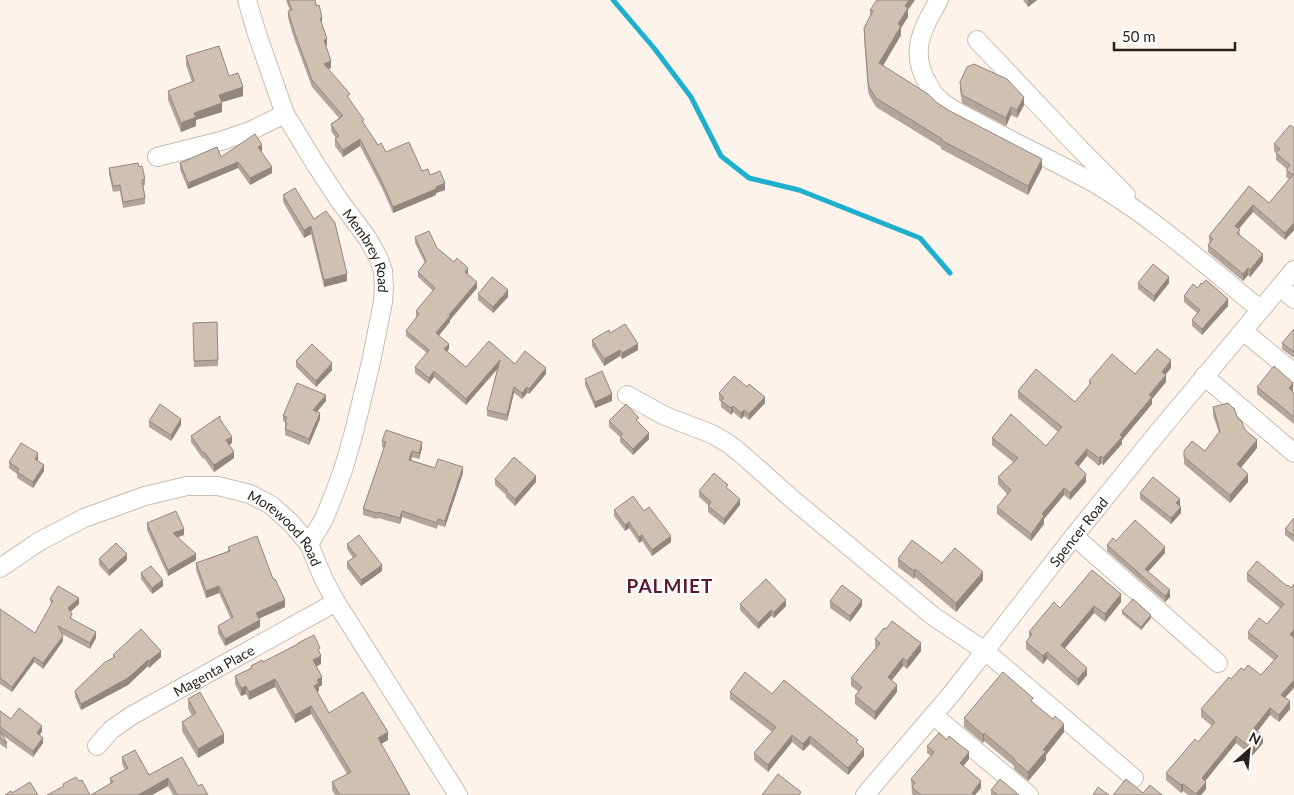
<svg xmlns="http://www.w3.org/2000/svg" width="1294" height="795" font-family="Lato,sans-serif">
<rect width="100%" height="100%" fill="#fdf3ea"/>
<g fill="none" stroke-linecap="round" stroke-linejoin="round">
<path stroke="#1eafcf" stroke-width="5" d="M613 0 654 48 691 97 721 156 749 178 799 190 920 238 950 273"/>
<g stroke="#cbbcae" stroke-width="20">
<g id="minor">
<path id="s1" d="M247 0 257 34 285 114 316 165 339 200 368 239 378 257 383 271 384 287 383 302 371 362 354 432 343 470 334 494 324 519 309 544"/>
<path d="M939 0C922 29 909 52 928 84 930 87 932 91 934 94 944 106 961 114 975 121 1015 144 1058 162 1099 186 1157 221 1208 267 1261 310"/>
<path d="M977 40 1079 148 1126 195"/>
<path d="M157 157 221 141 250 131 285 114"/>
<path d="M1280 287 1294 299"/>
<path d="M1243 331 1294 373"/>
<path d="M1204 376 1294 453"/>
<path d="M627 395 665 416 712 434 729 444 746 458 792 499 933 616 985 651 1134 778"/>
<path d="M1074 536 1218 663"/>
<path id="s2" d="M0 568 40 541 84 518 145 496 187 486H218L250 494 271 505 291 523 309 544 324 580 336 602 458 795"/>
<path d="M933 715 1029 795"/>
<path id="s3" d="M97 746 111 730 131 716 336 602"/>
<path id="s4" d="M865 795 953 692 1074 536 1155 436 1294 270"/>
</g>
</g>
<use href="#minor" stroke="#fff" stroke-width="18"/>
</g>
<path fill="#b3a599" d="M286 0H315L322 24 327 45 326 46 331 68 328 69 350 100 364 124 378 145 386 152 430 175 445 190 436 193V195L393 213 382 188 360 146 343 157 335 146V139L336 138 331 131V124L339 118 312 87 294 38 288 18V11H290Z
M1023 0H1037L1028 7Z
M870 10H908V17L901 28V35L883 66 948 110 1042 168 1028 195 941 149V147L876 107 869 95 868 91 864 37V28L870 16Z
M186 56 229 76 243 96 222 102V112L196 120V126L181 132 168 100V91L192 82 186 65Z
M960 82 1024 105 1017 118 1011 115 1006 126 962 103 960 90Z
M1294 128V230L1285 240 1253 212 1239 229 1240 235 1263 261 1250 277 1248 275 1243 281 1208 252V245L1209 244V236L1249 186 1269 203 1289 179 1286 177 1287 169 1276 160V153L1274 151V144Z
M261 151 272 173 250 185 238 168 188 189 180 169V163L262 151Z
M139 167 145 179V185L143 186 145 198V204L123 208 120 191 113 192 109 174V168Z
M295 188 347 281 324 287 311 234 304 238 283 202V195Z
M415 237 437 248 468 273 467 274 477 288 450 320V322L439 335 449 349 447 351 466 367 515 364 546 374 529 394 527 393 522 399 514 393 507 421 487 416V410L498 368 466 405 434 377 429 384 415 373V367L427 353 406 336V331L417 318 416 317V311L433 291 418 277V272L425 263 415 243Z
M1138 283H1169L1154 302 1138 289Z
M1198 288 1228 306 1202 335 1192 326V320L1197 313 1184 302V296Z
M478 294 508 297 493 313 478 300Z
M217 322 218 366 194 367 193 323Z
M1294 329V358L1282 349V343Z
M592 340 638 350 622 359 620 356 604 366 592 346Z
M296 361 332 370 316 387 296 367Z
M1171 368 1165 374 1166 382 1152 399V404L1122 440V444L1103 465 1101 463 1099 466 1087 456 1078 467 1086 481V482L1070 500 1064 495 1044 519V524L1031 541 997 514V507L1007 494 998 484V477L1013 462 992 445V438L1046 446 1058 432 1018 398V391L1075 402 1089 385V381Z
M585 379 612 401 595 408 585 385Z
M1257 387 1293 390 1292 391 1294 393V424L1257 394Z
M719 393 765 403 749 420 744 416 741 419 733 412 731 415 721 407V402L719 400Z
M326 401 317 412 320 419 309 445 285 435V422L283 421V416Z
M1213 407 1238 419 1245 430 1257 448 1241 468 1248 482 1230 503 1184 464V451H1205L1219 433 1213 415Z
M220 419 232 443 229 445 234 458 214 472 204 458 203 459 191 442V436Z
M149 421 181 425 171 441 149 427Z
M609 421 639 422 649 439 633 455 620 442V437L609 427Z
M382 441 422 448 419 459 412 457 411 460 435 468 463 473 445 527 438 525 437 529 402 517 400 524 378 518 377 519 363 515V509L384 448 382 447Z
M38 460V461L44 471 33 488 17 478V474L9 468V462Z
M495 479 536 482 515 506 506 497V495L495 485Z
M728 489 740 505 724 525 708 512V505L699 497V491Z
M1140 493 1180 505 1181 513 1171 524 1140 499Z
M614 510 644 511 671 542 652 556 642 541 639 543 629 528 625 531 614 516Z
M1294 518V542L1285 535V529Z
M147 523 184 535 178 537 196 560 168 576 147 530Z
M1116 541 1165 553 1148 572 1170 597 1165 602 1107 551V545Z
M347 544 382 571 361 586 347 568V562L353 558 347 549Z
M228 547 273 579 285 607 259 618 260 627 225 646 218 633V626L231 619 219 593 206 598 196 570V563L228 551Z
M99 559 127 560 109 576 99 565Z
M898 559 942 563 983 580 956 612 915 577 914 579 898 567Z
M141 573 163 586 152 594 141 579Z
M1247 573 1291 588 1294 584V637L1285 698 1290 709 1279 722 1270 715 1257 731 1263 743 1252 756 1236 743 1205 781 1206 789 1201 795H1188L1183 791 1181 793 1166 780V773L1198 742 1212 726 1201 717V709L1231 679 1244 670 1261 675 1274 660 1248 639V632L1267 624 1280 608 1247 581Z
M50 599 79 604 70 612 72 620 96 638 90 649 62 634 63 641 43 669 34 662 12 692 0 684V610L35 633 51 605Z
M830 601 862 606 850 622 830 608Z
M1121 602 1105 622 1094 613 1065 648 1087 675 1078 686 1047 659 1043 664 1026 649V642L1029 638V632L1060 608Z
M740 604 786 606 774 618 771 616 758 629 740 610Z
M1122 611 1151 618 1141 630 1122 614Z
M875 639 921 651 907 669 903 666 892 680 897 692 875 720 855 704V696L858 691 851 686V678L876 648 875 647Z
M298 643 320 654 321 664 317 666 322 685 319 687V691L317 692 329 713 388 740 381 744 410 795H335L332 790V782L347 774 311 714 295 723 275 687 249 700 246 694 241 696 235 684V676L251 668V666L263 662 298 645Z
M113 655 161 657 149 668 148 666 128 685 81 710 75 697V691L113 658Z
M730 692 772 694 858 744 864 756 848 775 810 744 803 751 792 742 768 772 754 760V753L772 732 730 699Z
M188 699 224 743 198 758 182 731V722L192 716 188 708Z
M1033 703 1064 732 1046 755V760L1028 781 1014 769V766L984 741 983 743 964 727V718Z
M0 711 11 719 42 731 40 735 43 743 33 757 2 735 7 743V749L0 744Z
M927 746 969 759 963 766 981 788 975 795H913L912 794 911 779 931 756 927 753Z
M122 757 149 775 182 757 198 786 208 795H173L168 786 152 795H91L110 784V778L125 770 122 764Z
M991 790 1019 795H991Z"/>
<path fill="#92867d" d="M909 0H915L908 10V17L901 28V35L879 72V63L898 24 905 6Z
M1028 0H1037L1028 7Z
M320 18H322V24L320 25Z
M327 39V45L324 46V40Z
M331 61V68L324 70V64Z
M243 87V96L219 103V95Z
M1024 97V105L1017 118V110Z
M222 103V112L196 120V126L181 132V123L194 113Z
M1011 107V115L1006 126V118Z
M360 139V146L343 157V150Z
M262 145V151L258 153V147Z
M1042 159V168L1028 195V186Z
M238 162V168L188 189V183Z
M272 167V173L250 185V178Z
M445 183V190L436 193V195L393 213V207Z
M1253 205V212L1235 233V226Z
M1294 223V230L1285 240V233Z
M311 226V234L304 238V230Z
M1263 254V261L1250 277V270Z
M468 268V273L465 277V272Z
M1248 268V275L1243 281V274Z
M347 274V281L324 287V280Z
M1169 277V283L1154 302V296Z
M477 282V288L450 320V322L436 339V333L449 315Z
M508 290V297L493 313V307Z
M1228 299V306L1202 335V329Z
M449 344V349L444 355V349Z
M638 344V350L622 359V353Z
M620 350V356L604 366V359Z
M500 360V366L466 405V399Z
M1171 360V368L1162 379V372Z
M332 363V370L316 387V381Z
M546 368V374L529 394V389Z
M434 371V377L429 384V378Z
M1166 375V382L1152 399V404L1122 440V444L1103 465V458L1149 395Z
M1293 383V390L1289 396V388Z
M514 387V393L507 421V415Z
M527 387V393L522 399V393Z
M612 394V401L595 408V402Z
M326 395V401L313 416V410Z
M765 397V403L749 420V414Z
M733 406V412L731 415V408Z
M744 410V416L741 419V413Z
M320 413V419L309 445V439Z
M181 419V425L171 441V435Z
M649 433V439L633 455V449Z
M232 437V443L226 447V440Z
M1257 440V448L1237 472V464Z
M422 442V448L419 459V453Z
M1087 449V456L1075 471V463Z
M412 451V457L409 466V460Z
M234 452V458L214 472V465Z
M38 453V460L35 465V459Z
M1101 456V463L1099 466V458Z
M44 465V471L33 488V482Z
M463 467V473L445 527V521Z
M1086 474V482L1070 500V493Z
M1248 474V482L1230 503V495Z
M536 476V482L515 506V499Z
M1064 488V495L1044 519V524L1031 541V534L1042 514Z
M740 499V505L724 525V519Z
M1180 499V505L1176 509V503Z
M1181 507V513L1171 524V518Z
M402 511V517L400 524V518Z
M629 522V528L625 531V525Z
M184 529V535L173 539V533Z
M642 535V541L639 543V537Z
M671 536V542L652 556V550Z
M1165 547V553L1145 575V569Z
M127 554V560L109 576V570Z
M196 554V560L168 576V570Z
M382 565V571L361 586V580Z
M915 569V577L914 579V571Z
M983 572V580L956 612V603Z
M163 580V586L152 594V588Z
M219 586V593L206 598V591Z
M1170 590V597L1165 602V596Z
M1121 594V602L1105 622V614Z
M79 598V604L68 614V608Z
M285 600V607L256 620V613Z
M786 600V606L774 618V612Z
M862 600V606L850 622V616Z
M1094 606V613L1061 653V645Z
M771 610V616L758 629V623Z
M1151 615V618L1141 630V627Z
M260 620V627L225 646V639Z
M1294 630V637L1290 642V634Z
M96 632V638L90 649V643Z
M63 636V641L43 669V663Z
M921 643V651L907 669V661Z
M161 651V657L149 668V661Z
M1047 652V659L1043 664V656Z
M321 656V664L313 668V660Z
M34 657V662L12 692V687Z
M903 658V666L888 685V677Z
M148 660V666L128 685 81 710V704Z
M1087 668V675L1078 686V679Z
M322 677V685L319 687V691L314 694V686L317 680Z
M275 679V687L249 700V692Z
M1294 680V688L1281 702V695Z
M897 685V692L875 720V712Z
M246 686V694L241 696V688Z
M1290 701V709L1279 722V715Z
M311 706V714L295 723V715Z
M1270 708V715L1254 736V728Z
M1064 724V732L1046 755V760L1028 781V772L1043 750Z
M42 726V731L37 739V733Z
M388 732V740L378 746V738Z
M984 733V741L983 743V735Z
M224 734V743L198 758V749Z
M792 735V742L768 772V765Z
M810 736V744L803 751V744Z
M1236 736V743L1202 785V778Z
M1263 736V743L1252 756V749Z
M43 738V743L33 757V751Z
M864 749V756L848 775V768Z
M969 752V759L960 770V763Z
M168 778V786L152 795H138Z
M981 781V788L975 795H972V793Z
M1206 782V789L1201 795H1196Z
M1183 784V791L1181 793V785Z"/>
<path fill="#d0c0b2" stroke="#92867d" d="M288 0H315L316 6 319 5 322 18H320L327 39 324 40 331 61 324 64 350 94 347 96 364 120 362 121 378 145 381 143 386 152 409 142 422 171 428 169 430 175 440 171 445 183 436 187V189L393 207 382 182 360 139 343 150 335 139 339 136 331 124 343 116 312 80 294 31 288 11 292 10Z
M877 0H909L905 6 908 8 898 24 901 26 879 63 928 94 936 102 948 110 1042 159 1028 186 941 140 942 139 876 98 869 87 868 82 864 28 873 11 870 10Z
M219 46 229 76 238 73 243 87 219 95 222 103 194 113 196 117 181 123 168 91 194 81 186 56Z
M974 64 1007 79 1024 97 1017 110 1011 107 1006 118 962 95 960 82 967 67Z
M1290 125 1294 128V223L1285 233 1253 205 1235 226 1240 230 1237 233 1263 254 1250 270 1248 268 1243 274 1208 245 1213 239 1209 236 1249 186 1269 203 1293 175 1286 170 1290 165 1276 153 1280 149 1274 144Z
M255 134 262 145 258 147 272 167 250 178 238 162 188 183 180 163 217 147 221 157Z
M138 163 139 167 142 166 145 179 142 180 145 198 123 202 120 185 113 186 109 168Z
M295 188 314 219 326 211 335 223 347 274 324 280 311 226 304 230 283 195Z
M429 231 437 248 454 262 457 258 468 268 465 272 477 282 449 315 450 316 436 333 449 344 444 349 466 367 489 341 515 364 525 351 546 368 529 389 527 387 522 393 514 387 507 415 487 410 500 360 466 399 434 371 429 378 415 367 429 350 406 331 419 314 416 311 435 288 418 272 426 261 415 237Z
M1153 264 1169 277 1154 296 1138 283Z
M492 277 508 290 493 307 478 294Z
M1206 280 1228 299 1202 329 1192 320 1200 310 1184 296 1193 284 1198 288 1201 283 1202 284Z
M217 322 218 360 194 361 193 323Z
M625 324 638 344 622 353 620 350 604 359 592 340 609 330 610 333Z
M1294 329V352L1282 343Z
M312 344 332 363 316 381 296 361Z
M1157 349 1171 360 1162 372 1166 375 1149 395 1152 397 1120 435 1122 437 1103 458 1101 456 1099 458 1087 449 1075 463 1086 474V475L1070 493 1064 488 1042 514 1044 516 1031 534 997 507 1011 490 998 477 1018 458 992 438 1011 414 1046 446 1062 427 1018 391 1036 369 1075 402 1091 383 1089 381 1112 354 1135 374Z
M1274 366 1293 383 1289 388 1294 393V417L1257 387Z
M602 371 612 394 595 402 585 379Z
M734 376 747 387 749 384 765 397 749 414 744 410 741 413 733 406 731 408 721 401 724 398 719 393Z
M297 383 326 395 313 410 320 413 309 439 285 429 287 423 285 422 287 417 283 416Z
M1228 403 1233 408H1234L1238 419 1241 420 1245 430 1257 440 1237 464 1248 474 1230 495 1184 457V451L1192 441 1205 451 1220 431 1213 407Z
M160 404 181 419 171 435 149 421Z
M626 404 639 418 636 420 649 433 633 449 620 436 623 434 609 421Z
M220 416V419L232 437 226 440 234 452 214 465 204 452 203 453 191 436Z
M386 430 422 442 419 453 412 451 409 460 435 468 438 459 463 467 445 521 438 519 437 523 402 511 400 518 378 512 377 513 363 509 386 442 382 441Z
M21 443 38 453 35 459 44 465 33 482 17 472 19 469 9 462Z
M514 457 536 476 515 499 506 491 507 490 495 479Z
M714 473 728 485 726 487 740 499 724 519 708 506 711 502 699 491Z
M1153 477 1180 499 1176 503 1181 507 1171 518 1140 493Z
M633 496 644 511 649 507 671 536 652 550 642 535 639 537 629 522 625 525 614 510Z
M176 511 184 529 173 533 196 554 168 570 147 523Z
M1294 518V536L1285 529Z
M1135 520 1165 547 1145 569 1170 590 1165 596 1107 545 1113 538 1116 541Z
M359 535 382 565 361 580 347 562 356 556 347 544Z
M257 536 273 579H275L285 600 256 613 260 620 225 639 218 626 233 617 219 586 206 591 196 563 230 551 228 547Z
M912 540 942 563 955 548 983 572 956 603 915 569 914 571 898 559Z
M116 543 127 554 109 570 99 559Z
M1257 561 1287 586 1288 585 1291 588 1294 584V630L1290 634 1294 638V680L1281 695 1290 701 1279 715 1270 708 1254 728 1263 736 1252 749 1236 736 1202 778 1206 782 1196 794 1183 784 1181 785 1166 773 1195 739 1198 742 1215 722 1201 709 1229 677 1231 679 1241 668 1244 670 1248 665 1261 675 1278 656 1248 632 1259 618 1267 624 1284 604 1247 573Z
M151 566 163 580 152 588 141 573Z
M1092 570 1121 594 1105 614 1094 606 1061 645 1087 668 1078 679 1047 652 1043 656 1026 642 1032 634 1029 632 1054 602 1060 608Z
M766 579 786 600 774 612 771 610 758 623 740 604Z
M842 585 862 600 850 616 830 601Z
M58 586 79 598 68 608 72 614 70 618 96 632 90 643 58 626 63 636 43 663 34 657 12 687 0 678V609L35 633 53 601 50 599Z
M1133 599 1151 615 1141 627 1122 611Z
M892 621 921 643 907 661 903 658 888 677 897 685 875 712 855 696 862 687 851 678 880 643 875 639 884 628 886 629Z
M141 629 161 651 149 661 148 660 128 678 81 704 75 691 105 662 115 657 113 655Z
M314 635 320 648 318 649 321 656 313 660 322 677 317 680 319 683 314 686 329 713 363 692 388 732 378 738 410 795H340L332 782 351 772 311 706 295 715 275 679 249 692 246 686 241 688 235 676 252 668 251 666 262 660 263 662 298 644V643Z
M745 672 772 694 784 680 858 740 856 742 864 749 848 768 810 736 803 744 792 735 768 765 754 753 776 727 730 692Z
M1003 672 1033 698 1031 701 1053 719 1055 716 1064 724 1043 750 1046 751 1028 772 1014 760 1015 759 984 733 983 735 964 718Z
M200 692 224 734 198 749 182 722 196 713 188 699Z
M19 708 42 726 37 733 43 738 33 751 0 727V711L11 719Z
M0 731 7 743 0 738Z
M939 733 946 740 949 736 969 752 960 763 981 781 972 793 974 795H921L912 787 915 783 911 779 934 752 927 746Z
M135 750 149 775 182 757 198 786 202 784 208 795H177L168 778 138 795H91L113 782 110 778 128 768 122 757Z
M778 774 801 792 799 795H762Z
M76 777 79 781 82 780 90 795H47L64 786 63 784Z
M1000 779 1019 795H998L991 790Z
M1126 779 1143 793 1150 785 1162 795H1113Z
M30 782 38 795H5L11 791 12 793Z
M1098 787 1109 795H1093Z"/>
<g text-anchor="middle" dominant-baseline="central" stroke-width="4" stroke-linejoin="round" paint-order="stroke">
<g font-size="14" fill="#28221d" stroke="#fff">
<text stroke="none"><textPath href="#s1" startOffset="281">Membrey Road</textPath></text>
<text stroke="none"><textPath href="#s2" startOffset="320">Morewood Road</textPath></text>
<text stroke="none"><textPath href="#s4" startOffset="339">Spencer Road</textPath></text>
<text stroke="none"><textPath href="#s3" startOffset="140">Magenta Place</textPath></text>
</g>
<g font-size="19" font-weight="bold" letter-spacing="1" fill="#5c1931" stroke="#fff">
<text x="670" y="585">PALMIET</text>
</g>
</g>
<g transform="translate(1249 750) rotate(27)" stroke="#ffffff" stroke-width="4" paint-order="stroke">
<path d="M0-4L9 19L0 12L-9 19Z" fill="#28221d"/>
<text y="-8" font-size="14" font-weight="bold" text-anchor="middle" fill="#28221d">N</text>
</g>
<path d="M1114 42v8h121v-8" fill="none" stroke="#28221d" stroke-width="2.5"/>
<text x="1122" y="42" font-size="15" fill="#28221d" stroke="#ffffff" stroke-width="4" paint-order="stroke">50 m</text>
</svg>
